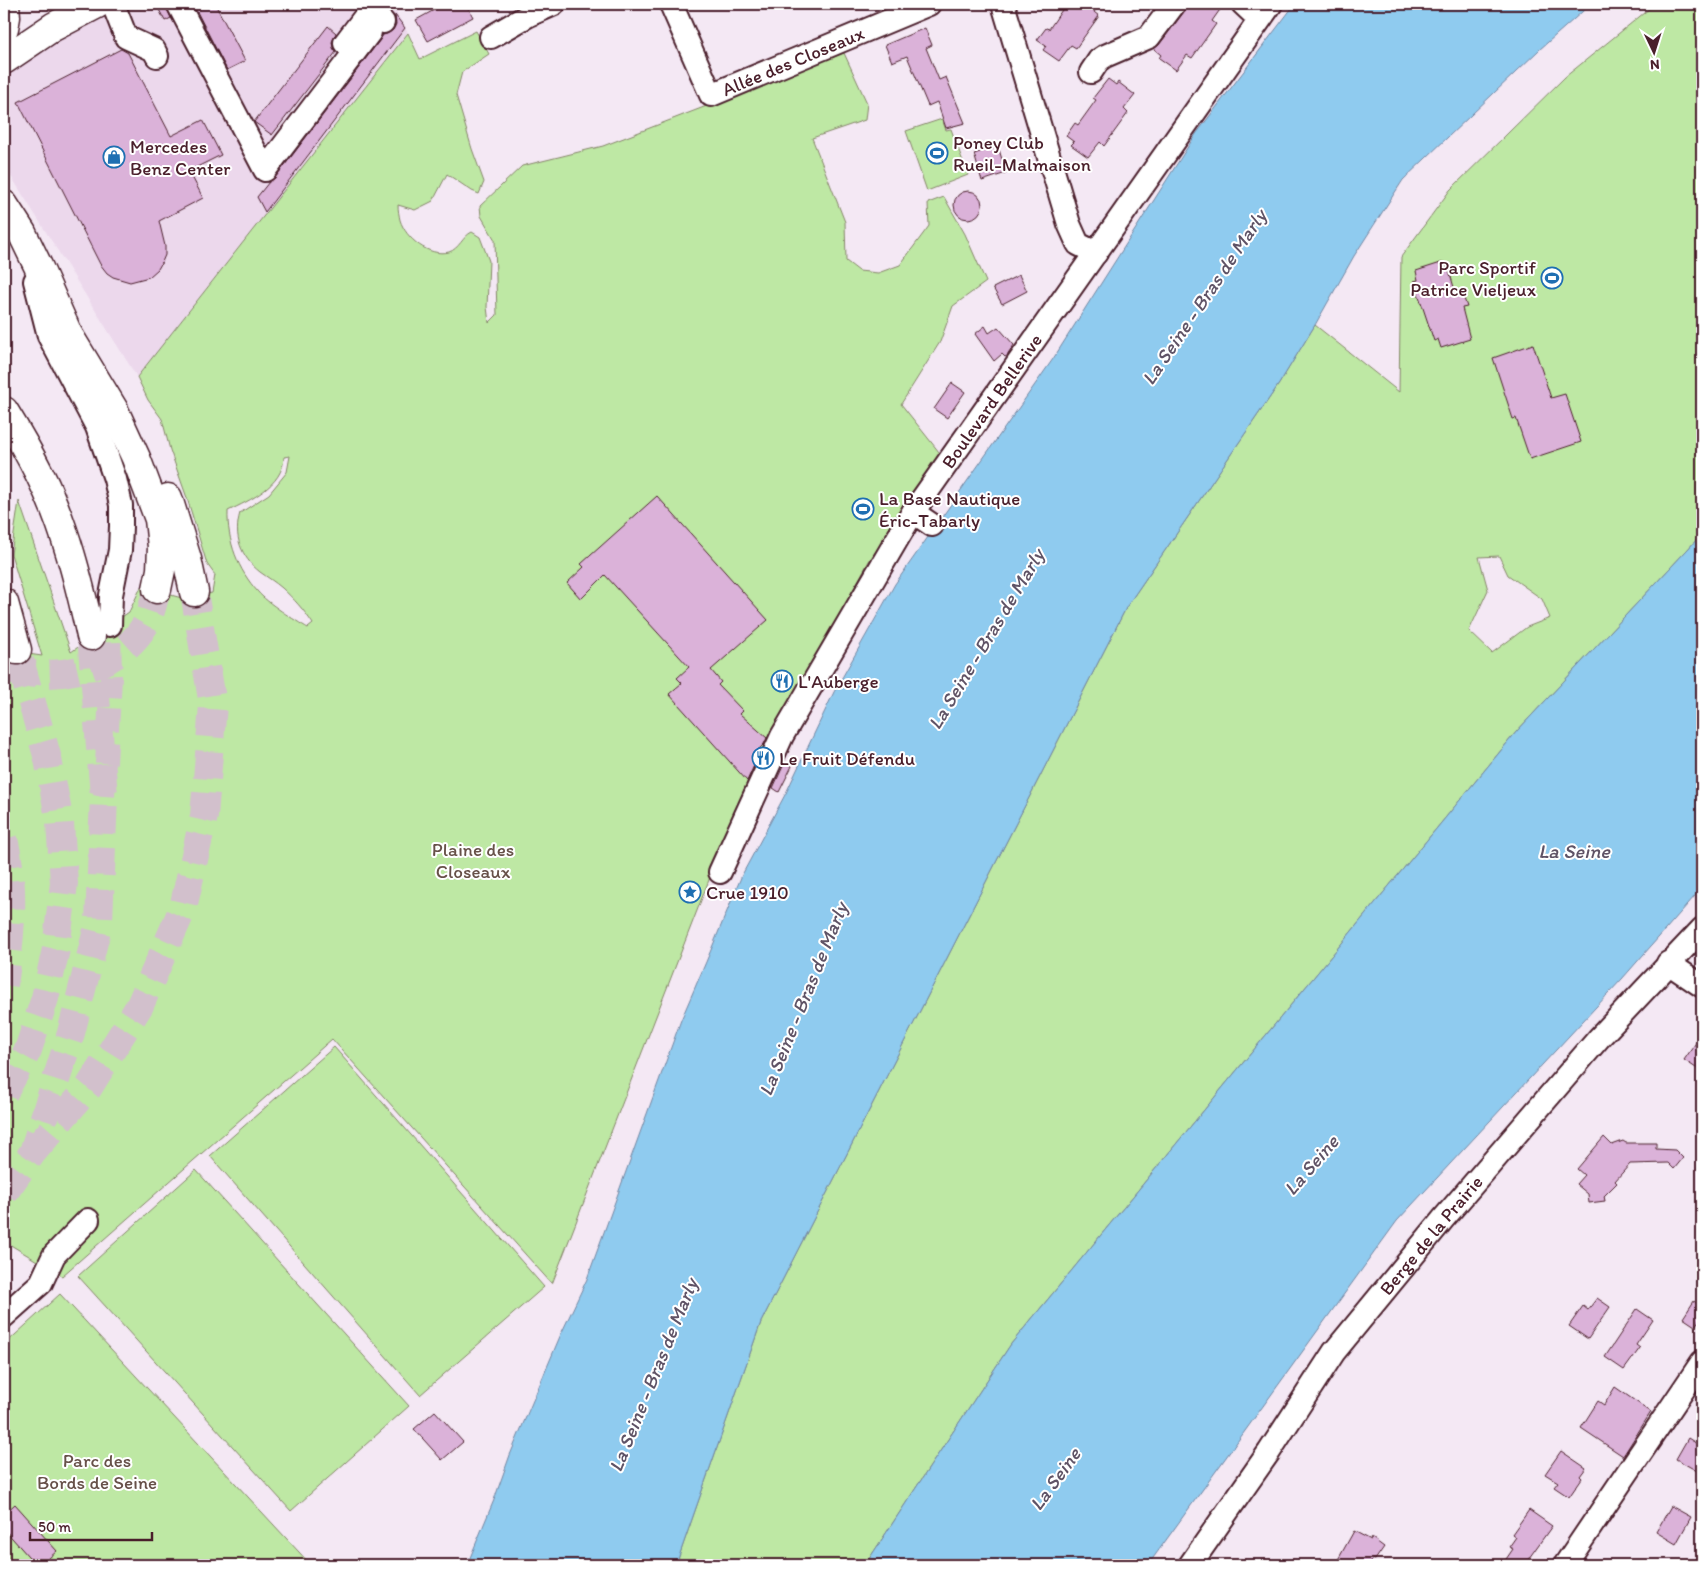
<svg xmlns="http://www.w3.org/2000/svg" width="1706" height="1569" font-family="Itim,sans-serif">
<rect width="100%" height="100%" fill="#f4e8f4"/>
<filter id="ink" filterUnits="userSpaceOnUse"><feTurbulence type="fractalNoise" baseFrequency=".02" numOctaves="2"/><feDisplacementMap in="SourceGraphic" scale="10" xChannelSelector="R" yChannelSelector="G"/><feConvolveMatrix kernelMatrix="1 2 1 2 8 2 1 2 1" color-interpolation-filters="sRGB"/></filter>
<g filter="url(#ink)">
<path fill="#ecd8ec" d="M97 4H391L408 33 137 377 4 165V50Z"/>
<path fill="#bee8a4" stroke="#848468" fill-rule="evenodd" d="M1655 4H1702V534L1517 731 1011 1344 865 1565H676L761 1322 1127 606 1279 384 1315 325 1399 392 1401 257 1450 190 1565 77ZM1499 556 1508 575 1542 599 1550 618 1527 627 1492 653 1469 631 1488 590 1479 557Z
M476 31 489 54 462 72 456 95 472 149 484 182 479 194 472 191 447 174 433 201 415 210 398 205C398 210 399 215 400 220 406 239 429 257 449 252 459 249 463 236 472 232L480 237 489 261 487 307 489 323 497 315 495 240 481 216 480 206 522 166 603 146 844 53 867 103 865 120 812 138 845 222 846 261 859 271 878 273 900 265 929 226 928 203 944 197 965 234 986 282 953 306 940 342 901 404 943 457 869 561 747 782 552 1284 332 1039 62 1276 4 1241V641L7 651 42 656 11 554 19 501 71 652 129 612 141 587 182 598 212 593 215 575 207 564 187 498 170 450 162 419 148 400 137 377 408 33 420 59ZM290 456 287 472 269 494 240 513C233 536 241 557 260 572 267 577 275 582 282 588 294 599 304 610 313 624L308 628C296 621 266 602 258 592 238 570 227 541 228 511 250 500 283 486 284 457Z
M942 119 946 130 951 129 968 175 927 191 906 131Z
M334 1047 544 1287 420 1395 210 1156Z
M196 1170 409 1406 291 1511 78 1276Z
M60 1294 311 1565H4V1345Z"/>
<path fill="#8fcbef" stroke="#7386a1" d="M1295 4H1591L1539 50 1403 180 1354 256 1315 325 1279 384 1127 606 761 1322 676 1565H467L494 1500 510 1455 561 1334 587 1279 681 1020 706 962 742 875 786 793 834 692 895 584 1053 359 1196 134Z
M1702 534V888L1622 979 1397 1221 1148 1565H865L1011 1344 1517 731Z"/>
<path fill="#dbb2d9" stroke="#4a1f2b" d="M156 4H165L171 18 165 21Z
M193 4H215L245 61 227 70Z
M445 4H466L473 17 428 41 416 20Z
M1066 4H1100L1094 12 1099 16 1076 48 1071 45 1059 61 1043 50 1046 46 1037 40 1046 28 1049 29Z
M1187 4H1224L1212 21 1216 24 1192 58 1187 55 1176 70 1159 58 1161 55 1154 49 1159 45 1184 12Z
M395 15 405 28 265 212 257 197 269 182 275 178 380 40 383 35 387 34 393 30 396 24Z
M328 26 336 33 332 42 333 48 336 52 272 135 254 122Z
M925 28 932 45 926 48 939 80 946 77 965 123 946 128 937 102 928 106 907 56 892 62 885 45Z
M121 49 128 53 171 136 203 120 221 155 189 171 203 198 159 221 165 246V255L162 262 158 269 149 277 130 282 113 277 107 273 100 264 18 102Z
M1108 79 1116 85 1118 82 1135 95 1124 109 1128 113 1104 146 1100 142 1088 157 1071 145 1074 142 1066 136 1075 123 1078 125 1096 100 1093 98Z
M998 146 1006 173 982 181 974 154Z
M954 205a14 14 0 1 1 28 0a14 14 0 1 1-28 0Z
M1444 262 1447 270H1449L1455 291 1461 290 1467 307 1462 308 1470 339 1441 348 1438 339 1434 341 1414 281 1418 280 1416 271Z
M1019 275 1027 291 1002 304 993 288Z
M985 326 989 333 998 327 1014 345 1007 356 1005 357 1002 354 994 361 975 334Z
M1533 344 1551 398 1565 394 1581 442 1530 459 1516 418 1513 419 1493 358Z
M952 383 965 392 947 418 934 409Z
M657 496 768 620 711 670 721 682 718 685 743 711 740 714 767 738 764 744 759 749 761 750 747 781 669 694 682 683 677 678 689 667 605 575 581 599 567 583 584 567 581 564Z
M785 762 792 766 779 792 773 788Z
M1702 1034V1072L1684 1060Z
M1604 1137 1612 1145 1623 1141 1626 1143H1656V1149L1675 1150 1683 1158 1674 1169 1668 1163 1630 1164 1615 1181 1617 1183 1604 1196 1605 1201 1589 1203 1588 1194 1576 1184 1584 1175 1577 1169Z
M1597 1298 1610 1307 1588 1339 1569 1326 1583 1306 1588 1310Z
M1694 1301 1702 1307V1316L1695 1326 1683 1318Z
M1637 1309 1653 1320 1636 1345 1640 1348 1624 1370 1605 1357Z
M1615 1387 1651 1412 1623 1456 1581 1428 1598 1401 1604 1405Z
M435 1411 463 1442 442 1460 414 1429Z
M1688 1438 1702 1447V1461L1697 1471 1676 1459Z
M1561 1451 1586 1468 1580 1476 1582 1478 1569 1497 1554 1487 1558 1482 1545 1474Z
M15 1504 57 1551 41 1565H36L4 1529V1514Z
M1671 1506 1691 1517 1676 1544 1656 1532Z
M1529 1510 1552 1526 1524 1565H1502L1513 1549 1509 1547 1516 1537 1512 1534Z
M1354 1531 1371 1540 1372 1538 1384 1547 1375 1560 1373 1559 1369 1565H1335Z"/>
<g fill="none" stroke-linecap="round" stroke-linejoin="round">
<path stroke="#d2c0cc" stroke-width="22" stroke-dasharray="22 11" stroke-linecap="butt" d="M104 796 111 679 110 625"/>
<path stroke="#d2c0cc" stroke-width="28" stroke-dasharray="28 14" stroke-linecap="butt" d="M8 670C55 681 117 671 145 625 151 614 154 601 157 589
M4 839C16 887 11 937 4 985
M4 1093 28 1050 45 998 56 949 64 883 60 823 48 759 17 650
M33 1152 89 1087 140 1005 183 908 204 816 213 705 194 592
M4 1193 33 1152 71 1033 99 922 104 796 91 636"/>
<g stroke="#4a1f2b" stroke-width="26">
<g id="minor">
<path d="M113 4 126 37 154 50 157 56"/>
<path d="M178 4 265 170 370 32"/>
<path id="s1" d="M671 4 711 95 929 4"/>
<path d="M1003 4 1069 224 1078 244 1096 253"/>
<path d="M1243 4 1259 19"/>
<path d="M491 37 529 15 554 4"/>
<path d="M345 43 370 10 383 22"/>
<path d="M1091 72 1099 60 1105 56 1149 37 1174 4"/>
<path d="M35 281 49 336 97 427 115 479 121 505V526L120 550 111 595 110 625"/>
<path d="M913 512 932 525"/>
<path id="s2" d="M720 872 782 736 913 512 1271 4"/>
<path d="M1668 963 1702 986"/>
<path d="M4 1316 41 1283 54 1255 88 1220"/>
<path id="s3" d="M1190 1565 1269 1452 1334 1352 1444 1218 1599 1038 1702 929"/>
<path d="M1565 1565 1702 1362"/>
</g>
</g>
<g stroke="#4a1f2b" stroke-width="31">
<path id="major" d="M4 28 6 17 5 4
M4 60 53 27 97 4"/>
</g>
<g stroke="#4a1f2b" stroke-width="31">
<path id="highway" d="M4 205 22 233 38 266 68 334 114 410 136 458 159 519 162 547 161 570 157 589
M4 411C17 432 29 453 40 475 65 525 79 582 91 636
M168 498 187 559 194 592
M4 603 17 650"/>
</g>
<use href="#minor" stroke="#fff" stroke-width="22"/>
<use href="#major" stroke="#fff" stroke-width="28"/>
<use href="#highway" stroke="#fff" stroke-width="28"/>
</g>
</g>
<defs>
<g id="stadium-ring" transform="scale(1.125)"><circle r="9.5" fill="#fff" stroke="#1f6fb2" stroke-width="1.5"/><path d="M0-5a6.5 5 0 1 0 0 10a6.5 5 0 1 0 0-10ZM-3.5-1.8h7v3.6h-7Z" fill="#1f6fb2"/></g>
<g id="shop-ring" transform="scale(1.125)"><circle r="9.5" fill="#fff" stroke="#1f6fb2" stroke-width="1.5"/><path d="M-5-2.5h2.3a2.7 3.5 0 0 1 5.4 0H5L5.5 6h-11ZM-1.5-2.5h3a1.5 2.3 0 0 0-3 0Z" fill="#1f6fb2"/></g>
<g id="restaurant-ring" transform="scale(1.125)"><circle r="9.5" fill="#fff" stroke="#1f6fb2" stroke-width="1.5"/><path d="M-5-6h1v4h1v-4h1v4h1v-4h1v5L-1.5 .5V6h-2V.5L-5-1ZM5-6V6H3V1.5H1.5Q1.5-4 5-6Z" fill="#1f6fb2"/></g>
<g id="sight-ring" transform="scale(1.125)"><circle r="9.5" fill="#fff" stroke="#1f6fb2" stroke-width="1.5"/><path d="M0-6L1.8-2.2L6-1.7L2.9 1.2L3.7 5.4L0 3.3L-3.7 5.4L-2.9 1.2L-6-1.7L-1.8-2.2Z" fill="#1f6fb2"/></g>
</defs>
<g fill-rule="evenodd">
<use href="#stadium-ring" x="937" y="153"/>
<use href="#shop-ring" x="114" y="157"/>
<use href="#stadium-ring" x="1552" y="278"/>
<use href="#stadium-ring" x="863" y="509"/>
<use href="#restaurant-ring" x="782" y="681"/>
<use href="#restaurant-ring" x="763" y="758"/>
<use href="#sight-ring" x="690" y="892"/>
</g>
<g text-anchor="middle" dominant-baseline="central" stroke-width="4" stroke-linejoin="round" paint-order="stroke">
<g font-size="19" fill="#4a1f2b" stroke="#fff">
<text stroke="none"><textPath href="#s1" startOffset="188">Allée des Closeaux</textPath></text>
<text stroke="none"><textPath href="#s2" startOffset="545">Boulevard Bellerive</textPath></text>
<text stroke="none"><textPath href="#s3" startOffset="409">Berge de la Prairie</textPath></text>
</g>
<g font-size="19" fill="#4a1f2b" stroke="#fff" text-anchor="start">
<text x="953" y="142">Poney Club<tspan x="953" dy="22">Rueil-Malmaison</tspan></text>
<text x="130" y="146">Mercedes<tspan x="130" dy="22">Benz Center</tspan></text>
<text x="1536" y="267" text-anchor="end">Parc Sportif<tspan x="1536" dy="22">Patrice Vieljeux</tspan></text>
<text x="879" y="498">La Base Nautique<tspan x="879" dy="22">Éric-Tabarly</tspan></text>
<text x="798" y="681">L'Auberge</text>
<text x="779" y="758">Le Fruit Défendu</text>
<text x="706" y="892">Crue 1910</text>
</g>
<g font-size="19" fill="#675149" stroke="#fff">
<text x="473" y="849">Plaine des<tspan x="473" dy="22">Closeaux</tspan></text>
<text x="97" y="1460">Parc des<tspan x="97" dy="22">Bords de Seine</tspan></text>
</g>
<g font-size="20" font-style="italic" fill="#5f5366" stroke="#fff">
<text transform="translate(1204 297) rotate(-56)">La Seine - Bras de Marly</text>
<text transform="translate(986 639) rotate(-59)">La Seine - Bras de Marly</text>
<text x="1574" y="851">La Seine</text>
<text transform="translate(803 999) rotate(-68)">La Seine - Bras de Marly</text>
<text transform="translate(1311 1165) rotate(-49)">La Seine</text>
<text transform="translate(653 1375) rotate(-68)">La Seine - Bras de Marly</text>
<text transform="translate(1055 1479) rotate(-54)">La Seine</text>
</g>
</g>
<rect width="1706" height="1569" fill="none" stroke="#fff" stroke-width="20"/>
<rect x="10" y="10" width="1686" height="1549" fill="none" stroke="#4a1f2b" stroke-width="2" filter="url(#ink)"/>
<g transform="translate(1654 52) rotate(176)" stroke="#ffffff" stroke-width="4" paint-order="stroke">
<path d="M0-4L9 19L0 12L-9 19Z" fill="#4a1f2b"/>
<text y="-8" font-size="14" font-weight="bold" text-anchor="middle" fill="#4a1f2b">N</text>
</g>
<path d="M30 1532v8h122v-8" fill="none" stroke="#4a1f2b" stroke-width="2.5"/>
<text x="38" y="1532" font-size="15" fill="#4a1f2b" stroke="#ffffff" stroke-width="4" paint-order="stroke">50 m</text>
</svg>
